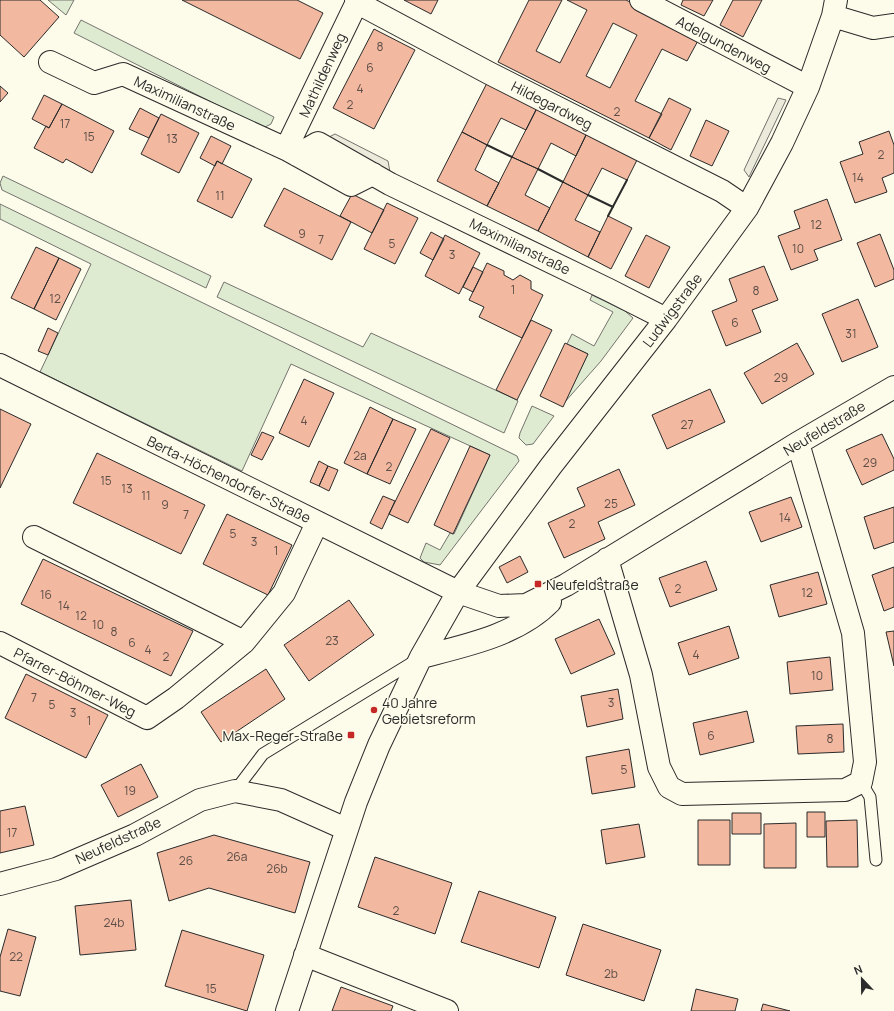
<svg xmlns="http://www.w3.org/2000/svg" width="894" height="1011" font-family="Manrope,sans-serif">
<rect width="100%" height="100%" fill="#fdfbea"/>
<path fill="#deebd1" stroke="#74746e" d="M48 0H74L66 15Z
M81 20 274 117 271 124 263 128 74 33Z
M3 176 211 276 206 288 2 190 0 183Z
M0 204 517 456 519 461 440 565 424 562 420 558 426 543 440 550 450 533 454 534 490 455 291 364 242 471 40 372 91 264 0 219Z
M224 282 363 347 371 333 517 400 518 401 504 433 217 297Z
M592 295 625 311 633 318 601 361 564 403 588 354 567 344 572 334 594 346 613 312 590 300Z
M532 406 554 416 533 444 526 445 519 438 520 433Z"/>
<path fill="#eceadb" stroke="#74746e" d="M778 98 786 100 749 177 744 170Z
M335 134 388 161 390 172 325 139Z"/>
<path fill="#f2b8a0" stroke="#2b2b2b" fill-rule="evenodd" d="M0 0H40L59 17 24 57 0 35Z
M182 0H297L323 13 300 59Z
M404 0H438L431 14Z
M529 0H562L536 51 560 63 587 10 567 0H626L700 37 687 61 662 49 635 101 662 114 649 138 498 62ZM613 23 637 35 610 88 586 76Z
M683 0H713L704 16 681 5Z
M733 0H762L743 37 720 25Z
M374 29 415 50 374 129 333 108Z
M488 81 538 106 526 130 501 118 487 145 462 132Z
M0 86 8 93 0 102Z
M44 95 62 104 49 128 32 119Z
M669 98 691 109 671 150 649 138Z
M62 104 114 131 92 173 66 159 63 163 34 148 46 126 49 128Z
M538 106 588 131 576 156 551 143 538 169 512 157Z
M140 108 159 118 149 138 129 129Z
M161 114 199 133 179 173 141 154Z
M706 120 729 131 712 166 690 156Z
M588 131 639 156 627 180 602 168 588 195 563 182Z
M889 131 894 145V173L882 178 887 192 855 203 840 162 863 154 859 142Z
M462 132 487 145 475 170 499 183 487 206 437 181Z
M211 136 231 146 222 164 217 161 215 166 200 158Z
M512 157 538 169 525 195 550 208 538 231 487 206Z
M217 161 252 179 232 218 197 201Z
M563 182 588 195 575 220 600 232 588 257 538 231Z
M284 188 351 222 332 260 264 226Z
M352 194 384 210 372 233 340 216Z
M827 199 842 240 814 250 818 260 791 270 778 236 800 228 794 211Z
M387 203 418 218 395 264 364 249Z
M608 216 632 228 611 269 588 257Z
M431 232 444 239 433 260 420 253Z
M880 234 894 270V279L875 287 857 243Z
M445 235 480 253 459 294 425 276Z
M646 235 670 247 649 288 625 276Z
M36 247 59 258 34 309 11 298Z
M59 258 81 269 56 320 34 309Z
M487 263 504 271V275L513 280 520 275 531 281V289L543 295 522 338 479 317 484 307 469 300Z
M764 266 778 300 752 310 761 332 726 346 712 311 737 301 729 279Z
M473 267 483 272 473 292 463 287Z
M858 299 878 347 842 362 822 314Z
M531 320 552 330 517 400 496 390Z
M48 328 58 333 48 355 38 351Z
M565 343 588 354 563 407 540 396Z
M797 343 814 374 762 404 744 373Z
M304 379 334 393 309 447 279 433Z
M710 389 725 422 667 449 652 415Z
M370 407 393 419 367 474 344 463Z
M0 409 31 424 0 488Z
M393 419 416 429 390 484 367 474Z
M431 429 450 438 408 523 389 514Z
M262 432 274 437 262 460 251 455Z
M882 434 894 459V470L862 485 846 450Z
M470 446 490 455 453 534 434 525Z
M97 453 205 505 181 554 73 503Z
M319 461 328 466 319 486 310 482Z
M328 466 338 470 329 491 319 486Z
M619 469 635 505 598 522 605 539 564 558 548 523 585 506 577 488Z
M383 496 395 501 382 529 370 523Z
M791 497 802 527 761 542 749 512Z
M894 507V542L874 549 864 517Z
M227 514 292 545 268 595 203 564Z
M520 556 528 572 507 583 499 567Z
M43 559 193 631 171 676 21 604Z
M706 561 717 590 670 607 659 578Z
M894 567V607L884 611 872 575Z
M818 572 827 604 779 617 770 585Z
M349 600 374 635 309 681 284 645Z
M599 619 615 654 571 674 555 639Z
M729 626 739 658 689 675 678 643Z
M894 631V666L886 632Z
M830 657 833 690 790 694 787 662Z
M266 669 285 699 221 742 201 712Z
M26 674 108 715 86 758 5 718Z
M618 689 623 719 587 727 581 696Z
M747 711 754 742 700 755 693 723Z
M843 724 844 752 798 754 796 726Z
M629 749 635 787 592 794 586 757Z
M141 764 158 797 118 817 101 785Z
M25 806 34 845 0 853V811Z
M807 812H825V837H807Z
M732 813H761V834H732Z
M698 820H730V865H698Z
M857 820 858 867H827L826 821Z
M796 823V868H764V824Z
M639 824 645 857 606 864 601 830Z
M214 835 310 862 295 913 209 888 169 901 157 853Z
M375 857 452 883 435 934 358 907Z
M479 891 556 917 539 968 461 942Z
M131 900 136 950 80 955 75 906Z
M583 924 661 950 644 1001 566 975Z
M8 929 36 937 20 996 0 991V957Z
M182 930 264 955 247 1011 165 986Z
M341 987 393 1006 391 1011H332Z
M696 989 738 999 735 1011H691Z
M763 1004 790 1011H761Z"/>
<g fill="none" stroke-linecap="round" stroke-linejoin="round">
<g stroke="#2b2b2b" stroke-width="13">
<path id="lane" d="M861 782 870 797 876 860
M235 791 263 754 415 661"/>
</g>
<g stroke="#2b2b2b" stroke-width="24">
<path id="street" d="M641 0 808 87
M356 2 489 73 722 191 747 208
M833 16 873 28 894 25
M50 62 94 83 123 74 286 149 351 185 373 174
M286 149 358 0
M297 155 318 143 390 184 609 290 666 319
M0 365 458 592 499 606 526 605 566 585 798 443 894 387
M34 537 244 642
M607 559 641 675 659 767 669 787 682 794 845 790 861 782 865 762 853 633 798 443
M0 643 147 718 176 698 244 642 284 593 317 523
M421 657C464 646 518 635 550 602
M0 884 56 869 135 835 200 800 235 791 281 800 346 829
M305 955 447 1011
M287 1011 356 802 379 745 421 657 458 592 551 466 666 319 747 208 782 143 808 87 833 16 836 0"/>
</g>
<use href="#lane" stroke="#fdfbea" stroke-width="11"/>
<use href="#street" stroke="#fdfbea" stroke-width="22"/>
<path stroke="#2b2b2b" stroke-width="2" d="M487 145 512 157
M538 169 563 182
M588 195 613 207
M608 216 627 180"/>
</g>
<g fill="#c62828" stroke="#fdfbea" stroke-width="1.5">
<rect x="534" y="580" width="8" height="8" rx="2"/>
<circle cx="374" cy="710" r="4"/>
<rect x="347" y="731" width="8" height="8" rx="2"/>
</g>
<g text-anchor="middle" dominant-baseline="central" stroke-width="3" stroke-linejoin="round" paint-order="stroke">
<g font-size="12" fill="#5d4e48">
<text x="380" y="46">8</text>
<text x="370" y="67">6</text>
<text x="360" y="88">4</text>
<text x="350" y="104">2</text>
<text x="617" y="111">2</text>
<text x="65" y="123">17</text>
<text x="89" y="136">15</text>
<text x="172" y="138">13</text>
<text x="881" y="154">2</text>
<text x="858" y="177">14</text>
<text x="220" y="195">11</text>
<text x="816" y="224">12</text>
<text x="302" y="233">9</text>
<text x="321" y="239">7</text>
<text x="392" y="243">5</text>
<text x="798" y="248">10</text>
<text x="452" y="254">3</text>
<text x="513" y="289">1</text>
<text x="756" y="290">8</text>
<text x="55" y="298">12</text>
<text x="735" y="322">6</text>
<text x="851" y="333">31</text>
<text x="781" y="377">29</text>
<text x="304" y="420">4</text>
<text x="687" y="424">27</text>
<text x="360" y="455">2a</text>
<text x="870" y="462">29</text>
<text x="389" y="466">2</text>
<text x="106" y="480">15</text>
<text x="127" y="488">13</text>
<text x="146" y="495">11</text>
<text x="611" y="503">25</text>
<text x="165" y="504">9</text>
<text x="186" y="514">7</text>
<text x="785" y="517">14</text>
<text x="572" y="523">2</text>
<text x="233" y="533">5</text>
<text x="254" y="541">3</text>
<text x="276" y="550">1</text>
<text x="678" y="588">2</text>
<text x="807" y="592">12</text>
<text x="46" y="594">16</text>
<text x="64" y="605">14</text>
<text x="81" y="615">12</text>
<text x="98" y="624">10</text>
<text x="114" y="631">8</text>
<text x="332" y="640">23</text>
<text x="132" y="642">6</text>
<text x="148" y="649">4</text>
<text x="696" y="654">4</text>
<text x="166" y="656">2</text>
<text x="817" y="675">10</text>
<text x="34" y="697">7</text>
<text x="611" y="702">3</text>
<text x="52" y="704">5</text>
<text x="73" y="712">3</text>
<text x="89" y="720">1</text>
<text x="711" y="735">6</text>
<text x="830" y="738">8</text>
<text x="624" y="769">5</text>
<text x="130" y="790">19</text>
<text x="12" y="832">17</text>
<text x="237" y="856">26a</text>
<text x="186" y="860">26</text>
<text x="277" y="868">26b</text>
<text x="396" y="910">2</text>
<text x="114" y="922">24b</text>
<text x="16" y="956">22</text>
<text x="611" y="973">2b</text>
<text x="211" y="988">15</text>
</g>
<g font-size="14" fill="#2b2b2b" stroke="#fdfbea">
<text transform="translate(724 44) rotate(28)">Adelgundenweg</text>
<text transform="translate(322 75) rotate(-65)">Mathildenweg</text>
<text transform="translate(185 103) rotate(25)">Maximilianstraße</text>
<text transform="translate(552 105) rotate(27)">Hildegardweg</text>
<text transform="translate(520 246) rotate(26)">Maximilianstraße</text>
<text transform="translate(672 310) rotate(-53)">Ludwigstraße</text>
<text transform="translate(824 428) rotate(-31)">Neufeldstraße</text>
<text transform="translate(229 479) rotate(26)">Berta-Höchendorfer-Straße</text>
<text transform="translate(75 682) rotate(27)">Pfarrer-Böhmer-Weg</text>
<text transform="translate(118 840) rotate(-25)">Neufeldstraße</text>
</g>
<g font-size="14" fill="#2b2b2b" stroke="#fdfbea" text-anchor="start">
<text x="546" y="584">Neufeldstraße</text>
<text x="382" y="702">40 Jahre<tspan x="382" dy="16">Gebietsreform</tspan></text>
<text x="343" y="735" text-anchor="end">Max-Reger-Straße</text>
</g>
</g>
<g transform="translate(862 979) rotate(338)" stroke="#fdfbea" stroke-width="3" paint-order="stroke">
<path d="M0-3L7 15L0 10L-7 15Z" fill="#2b2b2b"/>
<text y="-6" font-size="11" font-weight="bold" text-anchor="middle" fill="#2b2b2b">N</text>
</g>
</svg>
